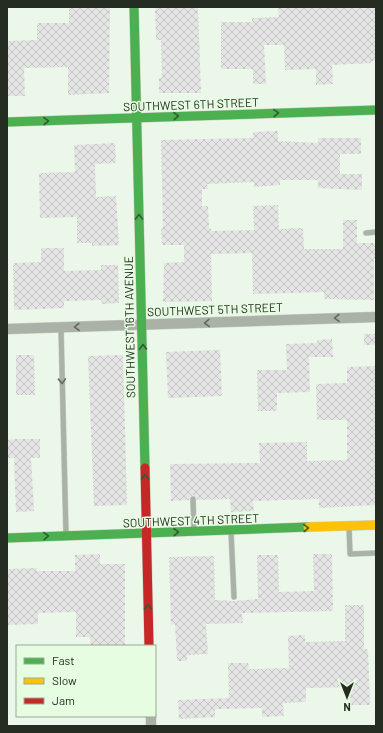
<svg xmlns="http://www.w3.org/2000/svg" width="383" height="733" font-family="Barlow,sans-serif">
<defs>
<pattern id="building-cross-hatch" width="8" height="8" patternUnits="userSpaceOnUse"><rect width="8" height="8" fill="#e4e5e4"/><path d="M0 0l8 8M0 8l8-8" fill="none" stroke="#c3c5c3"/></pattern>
</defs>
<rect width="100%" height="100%" fill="#ebf7e8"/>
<path fill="url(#building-cross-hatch)" d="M69 7H110L109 93 68 95V67L24 68 25 96H8L7 41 37 40V23H69Z
M155 7H198L201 93H159V78L162 77 161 40H156Z
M278 7H376V61H371V63L332 65 333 84 316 85V69L285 70 284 45H264L266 84H253V69H221V22H252V18L279 17Z
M278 131V141L318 143V138H361V154H340V174H362V190L318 188V180H280V185L254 187V182L207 184 208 189H202V206H208L209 228H211V231L254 230 253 206 278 205 279 229 303 228 304 249H343V220H357V243H376V258H374V300L324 299V292L253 294 252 253 211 254 212 301 163 302 164 263 184 262V245H163L162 244 161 228H163L161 140 253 138V132Z
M115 143 116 163 95 164 96 197 116 196 119 245 92 246V243H77V217L40 218 39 173 75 172 74 145Z
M41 248H64V271L101 270V265H118L119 303 102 304 101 300 64 301V308L14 310 13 263 41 262Z
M364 334H376V345H364Z
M332 339 333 357H309L310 392 277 393V411H258L257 370H287L286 344 317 343V340Z
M220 350 222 396 168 398 166 352Z
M16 355H34L35 395H16Z
M123 355 127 505 94 506 88 356Z
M376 366V505L319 508V499L253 501 254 511 231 512 230 499 197 500 193 495 190 497 189 500 171 501 170 464 260 463 259 443 307 442V461L347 460V420H317L316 384 347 383V367Z
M16 439H40V458H31L34 511 16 512 14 458H7V440Z
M100 554V564H125V646H91L90 637H76V612L38 613V624L7 625V569L37 568V571H75V555Z
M313 554H332L333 611 242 613 243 623 206 624 208 654 187 655V661H177L175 624 171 625 169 557 214 556 215 600 234 601 258 599 257 555H278L279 592 314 591Z
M345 605H364V649H368L370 705H350L349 687 306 688V702L283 703 284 716 262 717V708L215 709V717L179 719 178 700 229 698 228 663H248L249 669 289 668 288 636 305 635V642L345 641Z"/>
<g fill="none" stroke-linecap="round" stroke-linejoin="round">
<g stroke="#c8d1c6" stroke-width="6">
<path id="lane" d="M366 233 376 232
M61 328 66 534
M193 499 194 530
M349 527 350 554 376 553
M231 531 234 597"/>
</g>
<g stroke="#c8d1c6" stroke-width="11">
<path id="street" d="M7 329 376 317
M151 716V726"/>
</g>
<g stroke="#c8d1c6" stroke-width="10">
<path id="fast" d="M134 7 145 468
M7 122 376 110
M7 538 308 527"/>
</g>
<g stroke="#c8d1c6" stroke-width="10">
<path id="slow" d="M308 527 376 525"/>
</g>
<g stroke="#c8d1c6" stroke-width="10">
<path id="jam" d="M145 468 149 646"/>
</g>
<use href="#lane" stroke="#aab2a7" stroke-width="5"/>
<use href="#street" stroke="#aab2a7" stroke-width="10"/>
<use href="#fast" stroke="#4caf50" stroke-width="9"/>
<use href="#slow" stroke="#ffc107" stroke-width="9"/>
<use href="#jam" stroke="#c62828" stroke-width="9"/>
</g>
<defs><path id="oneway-chevron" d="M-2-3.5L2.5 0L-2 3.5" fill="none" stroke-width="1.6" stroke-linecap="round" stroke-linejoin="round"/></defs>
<g stroke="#335a33">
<use href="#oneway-chevron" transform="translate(276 113) rotate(-2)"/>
<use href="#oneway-chevron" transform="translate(176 116) rotate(-2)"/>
<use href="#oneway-chevron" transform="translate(46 121) rotate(-2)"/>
<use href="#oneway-chevron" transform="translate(139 217) rotate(-91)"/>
<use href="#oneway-chevron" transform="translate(143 347) rotate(-91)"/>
<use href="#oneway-chevron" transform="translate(145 477) rotate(-91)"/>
<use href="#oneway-chevron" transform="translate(306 528) rotate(-2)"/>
<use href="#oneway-chevron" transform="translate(176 532) rotate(-2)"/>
<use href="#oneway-chevron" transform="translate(46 536) rotate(-2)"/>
<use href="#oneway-chevron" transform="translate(148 607) rotate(-91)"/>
</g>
<g stroke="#61695e">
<use href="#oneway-chevron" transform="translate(337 318) rotate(178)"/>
<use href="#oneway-chevron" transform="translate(207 323) rotate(178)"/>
<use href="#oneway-chevron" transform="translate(77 327) rotate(178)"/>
<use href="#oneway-chevron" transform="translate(62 381) rotate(88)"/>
</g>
<g text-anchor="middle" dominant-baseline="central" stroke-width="3" stroke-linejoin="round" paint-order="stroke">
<g font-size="12" fill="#252d23" stroke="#e7fde2">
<text transform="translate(191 104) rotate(-2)">SOUTHWEST 6TH STREET</text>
<text transform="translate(215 309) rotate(-2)">SOUTHWEST 5TH STREET</text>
<text transform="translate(129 327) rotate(-91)">SOUTHWEST 16TH AVENUE</text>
<text transform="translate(191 520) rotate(-2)">SOUTHWEST 4TH STREET</text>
</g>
</g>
<rect width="383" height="733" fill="none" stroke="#252d23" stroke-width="16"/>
<rect x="16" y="645" width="140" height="72" fill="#e7fde2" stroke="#99aa96"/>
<rect x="24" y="658" width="20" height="6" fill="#4caf50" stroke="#99aa96"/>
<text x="52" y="665" font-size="12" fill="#252d23">Fast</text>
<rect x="24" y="678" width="20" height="6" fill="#ffc107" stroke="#99aa96"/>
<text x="52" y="685" font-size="12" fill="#252d23">Slow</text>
<rect x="24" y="698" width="20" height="6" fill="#c62828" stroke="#99aa96"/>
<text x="52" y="705" font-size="12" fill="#252d23">Jam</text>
<g transform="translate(347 697) rotate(180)" stroke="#e7fde2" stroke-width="3" paint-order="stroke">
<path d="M0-3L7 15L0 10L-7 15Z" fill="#252d23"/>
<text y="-6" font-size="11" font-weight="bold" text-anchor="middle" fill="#252d23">N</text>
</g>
</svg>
